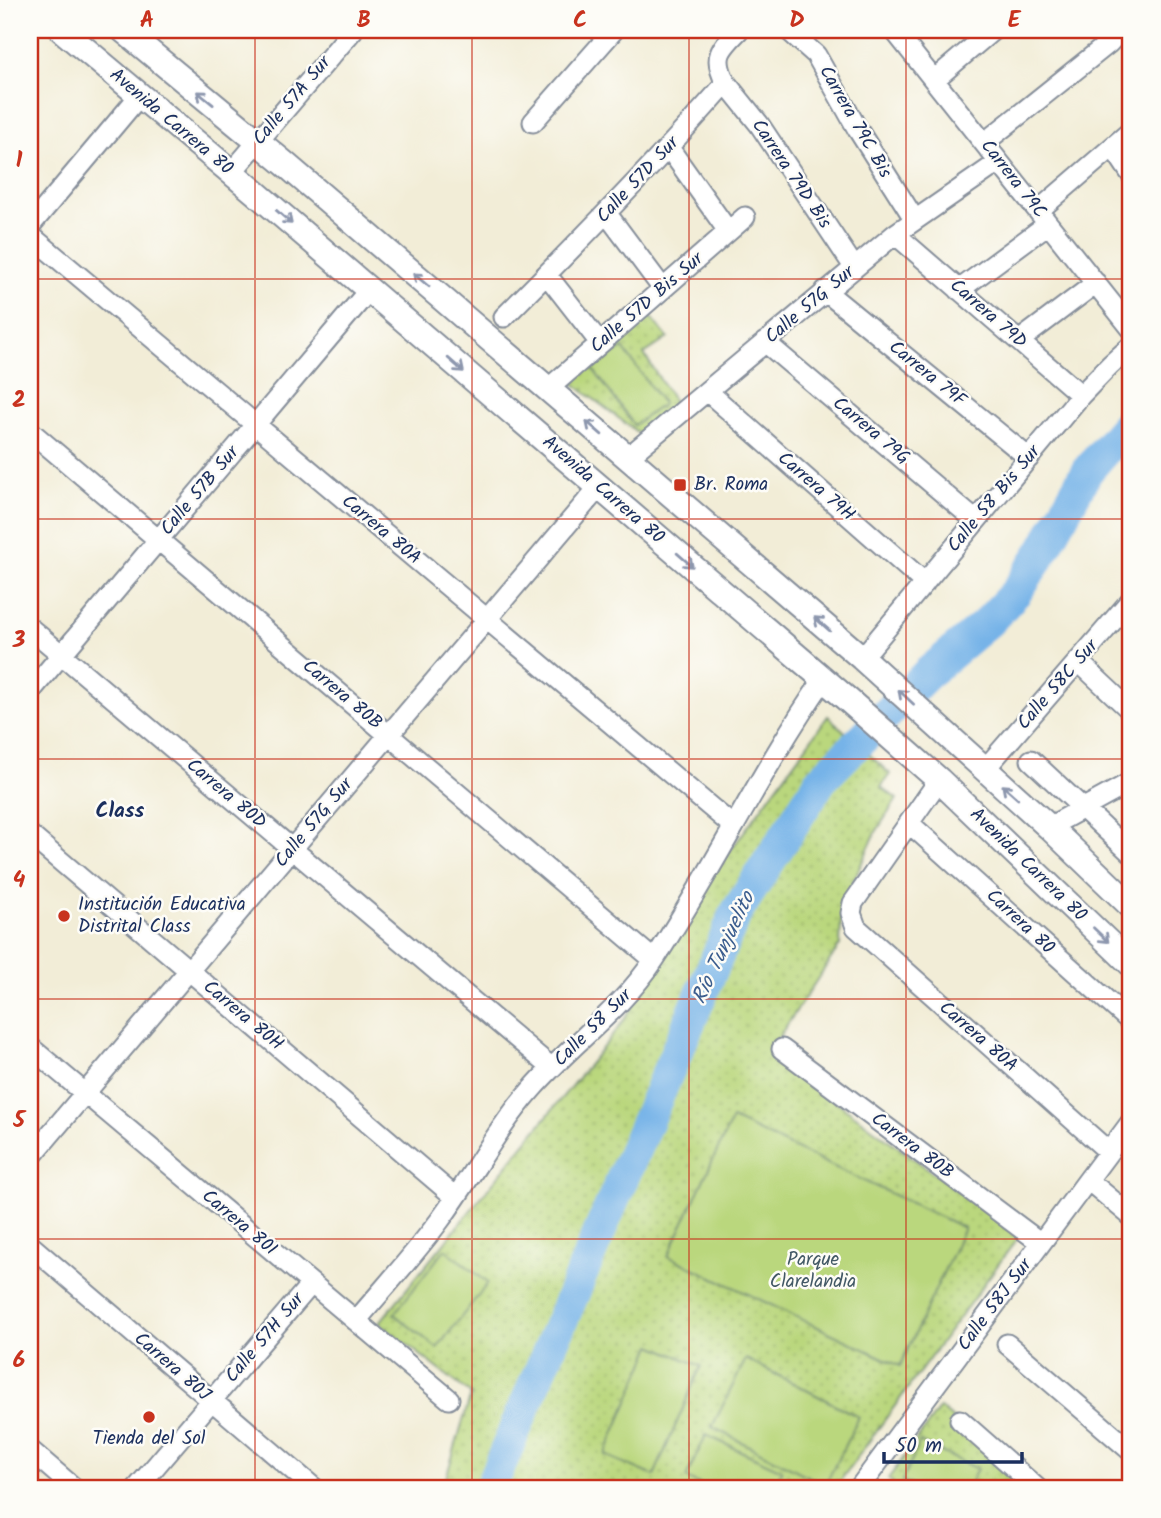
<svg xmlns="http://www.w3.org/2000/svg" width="1161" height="1518" font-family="Kalam,sans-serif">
<defs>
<pattern id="grass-dots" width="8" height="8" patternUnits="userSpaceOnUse" patternTransform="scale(1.75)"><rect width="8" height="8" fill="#bad77d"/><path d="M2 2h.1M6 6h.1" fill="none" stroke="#9fb96e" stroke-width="1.8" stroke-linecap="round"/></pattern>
</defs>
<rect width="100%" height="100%" fill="#fdfcf7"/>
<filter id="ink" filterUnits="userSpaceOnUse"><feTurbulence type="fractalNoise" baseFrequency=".0143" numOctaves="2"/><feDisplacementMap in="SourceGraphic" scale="14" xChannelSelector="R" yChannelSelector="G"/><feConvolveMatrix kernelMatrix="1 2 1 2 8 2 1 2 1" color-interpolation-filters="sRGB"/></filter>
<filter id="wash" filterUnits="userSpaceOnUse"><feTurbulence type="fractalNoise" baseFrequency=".00686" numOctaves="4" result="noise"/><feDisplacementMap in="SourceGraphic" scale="28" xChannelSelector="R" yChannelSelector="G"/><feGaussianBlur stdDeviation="1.57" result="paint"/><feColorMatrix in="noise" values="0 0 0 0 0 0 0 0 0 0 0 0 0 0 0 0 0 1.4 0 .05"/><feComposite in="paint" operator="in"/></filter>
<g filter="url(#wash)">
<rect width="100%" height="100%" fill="#f2edd7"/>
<path fill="url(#grass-dots)" stroke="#6a836e" stroke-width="2" d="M647 313 668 338 644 354 678 408 642 436 570 381Z
M828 716 890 774 881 787 897 799 876 832 852 884 841 919 840 945 769 1052 1019 1236 835 1488H443L471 1394 379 1323 617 1030 663 961 706 884Z
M940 1408 1033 1488H897L888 1479Z"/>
<path fill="#bad77d" stroke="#6a836e" stroke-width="2" d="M623 348 663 404 634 425 593 369Z
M732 1119 964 1228 900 1366 668 1256Z
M445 1249 488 1283 437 1348 394 1314Z
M652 1345 701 1366 654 1476 605 1455Z
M746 1359 859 1417 825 1485 712 1427Z
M706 1435 782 1470 774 1488H708L686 1478Z
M920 1442 977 1469 968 1488H917L902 1481Z"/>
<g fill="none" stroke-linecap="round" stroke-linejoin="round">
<path stroke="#76b3e8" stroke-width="33" d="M490 1488 736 913 821 780 930 671 988 622 1016 592 1043 551 1087 471 1131 420"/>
</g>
</g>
<g filter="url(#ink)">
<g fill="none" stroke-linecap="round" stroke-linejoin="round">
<g stroke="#868e9a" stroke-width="23">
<path id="minor" d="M788 30 816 55 858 130 915 220
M894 30 1131 328
M934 80 993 30
M726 83 759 124 854 267
M533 122 614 30
M984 143 1109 43 1121 30
M1113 147 1131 174
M669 148 728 231
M232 172 353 30
M1038 211 1131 131
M607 214 663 289
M30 226 140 95
M895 234 1081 395
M30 235 733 826
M547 275 600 343
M959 290 1048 224
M825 291 1029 458
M504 317C580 241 655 164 726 83 712 57 720 49 739 30
M1019 341 1096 283
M765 342 976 521
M548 389 745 217
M707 391 925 583
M30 431 654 960
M628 457 895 234 999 162
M30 628 552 1068
M862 658 1081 395 1110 365 1131 346
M1078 661 1131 711
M30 692 369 290
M1031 760 1131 853
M985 769 1131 600
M939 780 853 903 851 913 856 927 1109 1152
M909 823 1131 1022
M1049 827 1131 782
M30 835 455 1197
M30 1047 449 1399
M782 1049 1041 1243
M30 1158 599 487
M1088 1180 1131 1216
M30 1245 314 1488
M356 1321C384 1288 414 1255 440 1220 472 1177 496 1130 531 1090 571 1044 621 1010 654 960 715 868 761 769 824 679
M1007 1344 1131 1451
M960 1420 1037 1488
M30 1450 74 1488
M137 1488 311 1284
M859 1488 1131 1122"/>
</g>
<g stroke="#868e9a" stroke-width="28">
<path id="major" d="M62 30 256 193 848 700 939 780 1131 964
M123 30 284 163 862 658 1049 827 1131 906"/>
</g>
<use href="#minor" stroke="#fff" stroke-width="19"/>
<use href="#major" stroke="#fff" stroke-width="24"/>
</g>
<defs><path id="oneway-shaft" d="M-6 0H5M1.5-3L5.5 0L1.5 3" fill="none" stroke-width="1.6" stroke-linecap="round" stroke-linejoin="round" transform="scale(1.75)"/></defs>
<g stroke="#8d97ae">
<use href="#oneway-shaft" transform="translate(205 98) rotate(-141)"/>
<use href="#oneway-shaft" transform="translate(284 217) rotate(41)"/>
<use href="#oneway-shaft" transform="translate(421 280) rotate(-140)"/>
<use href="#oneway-shaft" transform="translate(456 365) rotate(41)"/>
<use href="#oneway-shaft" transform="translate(594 428) rotate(-139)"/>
<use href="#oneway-shaft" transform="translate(685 560) rotate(41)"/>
<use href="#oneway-shaft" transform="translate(822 624) rotate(-139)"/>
<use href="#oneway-shaft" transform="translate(906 697) rotate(-137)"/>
<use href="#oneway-shaft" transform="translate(1010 792) rotate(-138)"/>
<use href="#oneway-shaft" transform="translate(1101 935) rotate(44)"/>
</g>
</g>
<path fill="none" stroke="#c8321e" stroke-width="2" stroke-opacity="0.55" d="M255 30V1488M472 30V1488M689 30V1488M906 30V1488M30 279H1131M30 519H1131M30 759H1131M30 999H1131M30 1239H1131"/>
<g fill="#c8321e" stroke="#fdfcf7" stroke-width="2.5">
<rect x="673" y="478" width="14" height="14" rx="3.5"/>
<circle cx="64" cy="916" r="7"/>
<circle cx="149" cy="1417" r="7"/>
</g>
<g text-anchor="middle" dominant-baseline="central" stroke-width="5" stroke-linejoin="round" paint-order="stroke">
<g font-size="19" fill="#1b2f5e" stroke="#fdfcf7">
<text transform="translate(292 101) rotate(-50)">Calle 57A Sur</text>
<text transform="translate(171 122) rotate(40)">Avenida Carrera 80</text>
<text transform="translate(855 122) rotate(60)">Carrera 79C Bis</text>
<text transform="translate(791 174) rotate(56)">Carrera 79D Bis</text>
<text transform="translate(1013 179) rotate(52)">Carrera 79C</text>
<text transform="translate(638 180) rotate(-47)">Calle 57D Sur</text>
<text transform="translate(647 303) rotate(-41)">Calle 57D Bis Sur</text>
<text transform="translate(810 305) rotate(-40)">Calle 57G Sur</text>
<text transform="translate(988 314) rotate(41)">Carrera 79D</text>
<text transform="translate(927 374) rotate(39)">Carrera 79F</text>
<text transform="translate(871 431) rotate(40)">Carrera 79G</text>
<text transform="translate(816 487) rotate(41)">Carrera 79H</text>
<text transform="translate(603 490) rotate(41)">Avenida Carrera 80</text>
<text transform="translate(200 491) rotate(-50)">Calle 57B Sur</text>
<text transform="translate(994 499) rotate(-50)">Calle 58 Bis Sur</text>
<text transform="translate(381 530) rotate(40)">Carrera 80A</text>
<text transform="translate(1058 685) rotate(-49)">Calle 58C Sur</text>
<text transform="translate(342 695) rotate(40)">Carrera 80B</text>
<text transform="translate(226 794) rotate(40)">Carrera 80D</text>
<text transform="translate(314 823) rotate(-50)">Calle 57G Sur</text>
<text transform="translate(1028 865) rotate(44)">Avenida Carrera 80</text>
<text transform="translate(1020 922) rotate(43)">Carrera 80</text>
<text transform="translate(243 1016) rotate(40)">Carrera 80H</text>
<text transform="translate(593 1028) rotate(-45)">Calle 58 Sur</text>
<text transform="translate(978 1037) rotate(41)">Carrera 80A</text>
<text transform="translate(912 1146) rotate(37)">Carrera 80B</text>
<text transform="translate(239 1223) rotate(40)">Carrera 80I</text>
<text transform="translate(995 1305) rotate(-53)">Calle 58J Sur</text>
<text transform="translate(265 1338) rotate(-50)">Calle 57H Sur</text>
<text transform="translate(172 1367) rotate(41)">Carrera 80J</text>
</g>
<g font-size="19" fill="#1b2f5e" stroke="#fdfcf7" text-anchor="start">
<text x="694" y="485">Br. Roma</text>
<text x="78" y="905">Institución Educativa<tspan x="78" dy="22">Distrital Class</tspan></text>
<text x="149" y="1439" text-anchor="middle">Tienda del Sol</text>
</g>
<g font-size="19" fill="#435966" stroke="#fdfcf7">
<text x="813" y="1260">Parque<tspan x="813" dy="22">Clarelandia</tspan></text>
</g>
<g font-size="21" font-weight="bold" fill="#1b2f5e" stroke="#fdfcf7">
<text x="120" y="811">Class</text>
</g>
<g font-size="21" font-style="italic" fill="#3b5d8e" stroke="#fdfcf7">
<text transform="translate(724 948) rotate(-65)">Río Tunjuelito</text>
</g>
</g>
<rect width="1161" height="1518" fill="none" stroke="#fdfcf7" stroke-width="77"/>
<path d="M884 1452v10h138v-10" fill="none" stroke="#1b2f5e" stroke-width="3.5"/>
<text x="895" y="1452" font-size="21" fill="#1b2f5e" stroke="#fdfcf7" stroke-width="5" paint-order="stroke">50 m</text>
<rect x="38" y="38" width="1084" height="1442" fill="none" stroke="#c8321e" stroke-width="2.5"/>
<g font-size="23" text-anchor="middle" font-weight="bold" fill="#c8321e">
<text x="147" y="27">A</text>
<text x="364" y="27">B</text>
<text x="580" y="27">C</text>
<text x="797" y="27">D</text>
<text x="1014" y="27">E</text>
<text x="19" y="167">1</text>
<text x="19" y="407">2</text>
<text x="19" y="647">3</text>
<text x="19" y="887">4</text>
<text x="19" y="1127">5</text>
<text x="19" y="1367">6</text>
</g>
</svg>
